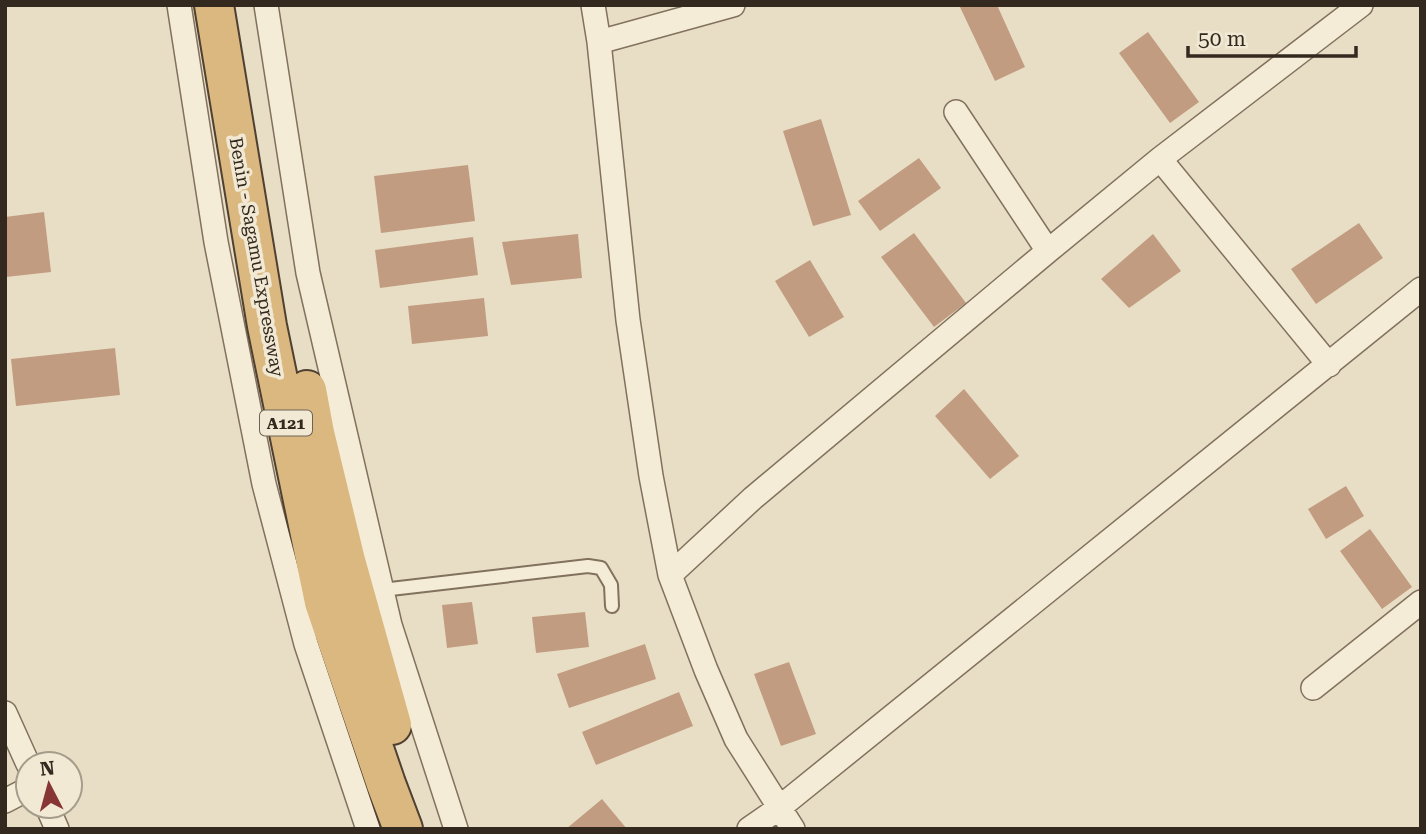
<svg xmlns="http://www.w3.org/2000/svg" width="1426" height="834" viewBox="0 0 1426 834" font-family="'Roboto Serif',serif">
<rect width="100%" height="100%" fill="#e8dec5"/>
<path fill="#c29c80" d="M 959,5 L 997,5 L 1025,67 L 995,81 Z
M 1148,32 L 1199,102 L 1170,123 L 1119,53 Z
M 821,119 L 851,215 L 813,226 L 783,131 Z
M 919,158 L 941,188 L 880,231 L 858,201 Z
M 468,165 L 475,221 L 381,233 L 374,176 Z
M 44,212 L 51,272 L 6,277 L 5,217 Z
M 1359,223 L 1383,258 L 1316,304 L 1291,269 Z
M 914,233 L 966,303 L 934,327 L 881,257 Z
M 578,234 L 582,278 L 511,285 L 502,242 Z
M 1153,234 L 1181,271 L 1129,308 L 1101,279 Z
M 473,237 L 478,275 L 380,288 L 375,250 Z
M 810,260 L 844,317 L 809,337 L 775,281 Z
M 484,298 L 488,336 L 412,344 L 408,306 Z
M 115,348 L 120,395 L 16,406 L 11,359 Z
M 964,389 L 1019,456 L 990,479 L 935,416 Z
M 1346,486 L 1364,516 L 1326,539 L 1308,509 Z
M 1370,529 L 1412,587 L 1382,609 L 1340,551 Z
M 472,602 L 478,644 L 447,648 L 442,605 Z
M 585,612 L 589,647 L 536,653 L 532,617 Z
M 645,644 L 656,679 L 569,708 L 557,674 Z
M 789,662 L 816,734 L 781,746 L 754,674 Z
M 679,692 L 693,726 L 596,765 L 582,732 Z
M 602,799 L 627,829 L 566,829 Z"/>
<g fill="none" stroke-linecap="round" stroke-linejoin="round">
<g stroke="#81715d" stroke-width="16">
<path id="service" d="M 382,590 L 588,566 L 601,568 L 611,585 L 612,606"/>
</g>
<g stroke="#81715d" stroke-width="26">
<path id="minor" d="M 179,5 L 216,242 L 264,484 L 306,644 L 368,829
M 266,5 L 308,273 L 390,625 L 456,829
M 593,5 L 599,42 L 628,320 L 651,476 L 670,575 L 706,670 L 736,739 L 793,829
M 599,42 L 733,5
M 956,112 L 1048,251
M 1160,159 L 1329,365
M 670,575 L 753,498 L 1048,251 L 1160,159 L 1361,5
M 1313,688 L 1421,602
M 5,713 L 28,764
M 5,801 L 28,789
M 47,806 L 57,829
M 749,829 L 779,808 L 1421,289"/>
</g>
<g stroke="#4f4031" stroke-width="42">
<path id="trunk" d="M 214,5 L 267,326 L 324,602 L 386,784 L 403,829
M 307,390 L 315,433 L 346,561 L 392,725"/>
</g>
<use href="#service" stroke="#f4ecd7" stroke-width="12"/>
<use href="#minor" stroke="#f4ecd7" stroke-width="23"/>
<use href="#trunk" stroke="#dab880" stroke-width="38"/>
</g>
<g text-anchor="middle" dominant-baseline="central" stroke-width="7" stroke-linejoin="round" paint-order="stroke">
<rect fill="#f1e9d4" stroke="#6c6355" stroke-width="2" x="260" y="410.5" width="52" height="25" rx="5"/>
<g font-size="16" font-weight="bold" fill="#33291f">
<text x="286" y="423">A121</text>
</g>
<g font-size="18" fill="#33291f" stroke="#f1e9d4">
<text transform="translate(257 257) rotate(80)">Benin - Sagamu Expressway</text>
</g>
</g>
<rect width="1426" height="834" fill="none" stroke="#33291f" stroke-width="14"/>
<g transform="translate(49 785) rotate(354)"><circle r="33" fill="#f1e9d4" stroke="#a59c8c" stroke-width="2"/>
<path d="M0-5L12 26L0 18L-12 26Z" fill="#883635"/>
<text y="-10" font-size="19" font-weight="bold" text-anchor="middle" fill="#33291f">N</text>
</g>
<path d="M1188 46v10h168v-10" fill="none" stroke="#33291f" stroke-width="3.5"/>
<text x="1198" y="46" font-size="21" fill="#33291f" stroke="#f1e9d4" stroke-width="5" paint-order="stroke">50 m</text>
</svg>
